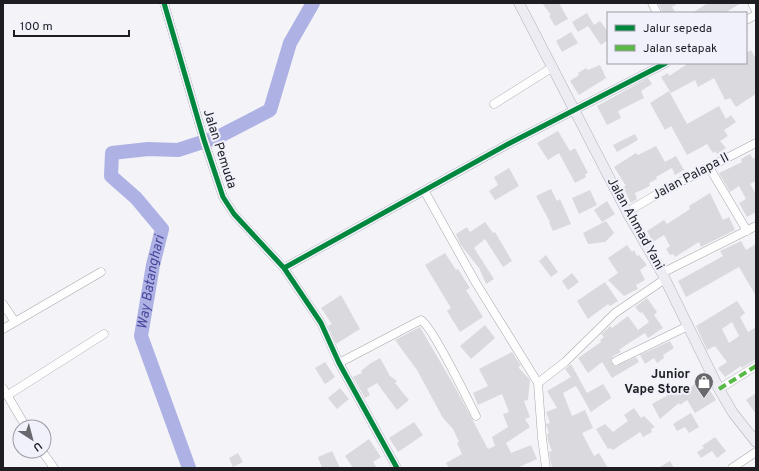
<svg xmlns="http://www.w3.org/2000/svg" width="759" height="471" viewBox="0 0 759 471" font-family="Overpass,sans-serif">
<rect width="100%" height="100%" fill="#f3f3f8"/>
<g fill="none" stroke-linecap="round" stroke-linejoin="round">
<path stroke="#aeb1e4" stroke-width="14" id="s1" d="M 189,468 L 141,336 L 153,265 L 162,229 L 136,198 L 111,176 L 112,153 L 148,149 L 178,150 L 218,137 L 270,110 L 290,43 L 313,3"/>
</g>
<path fill="#dadade" fill-rule="evenodd" d="M 542,3 L 559,3 L 568,19 L 555,26 L 549,16 L 551,15 Z
M 658,3 L 679,3 L 672,7 L 676,13 L 663,13 Z
M 708,3 L 741,3 L 725,13 L 692,13 Z
M 587,13 L 594,25 L 600,21 L 608,32 L 608,40 L 601,45 L 588,26 L 578,32 L 572,22 Z
M 571,32 L 578,43 L 562,52 L 556,41 Z
M 751,50 L 756,59 L 756,94 L 736,107 L 730,98 L 725,100 L 714,78 L 698,87 L 695,80 L 671,93 L 661,77 L 668,73 L 669,76 L 686,65 L 685,63 L 746,63 L 746,53 Z
M 600,65 L 606,78 L 579,95 L 570,81 L 579,75 L 578,73 L 586,68 L 588,70 Z
M 648,78 L 652,84 L 641,91 L 644,98 L 618,111 L 621,118 L 607,125 L 597,106 Z
M 669,91 L 687,124 L 719,106 L 726,119 L 731,115 L 736,122 L 724,130 L 728,136 L 720,141 L 726,148 L 717,154 L 715,151 L 713,153 L 707,144 L 687,155 L 671,126 L 665,130 L 650,103 Z
M 558,131 L 570,151 L 575,148 L 588,173 L 585,174 L 586,177 L 575,183 L 559,153 L 548,160 L 537,143 Z
M 635,134 L 638,140 L 617,152 L 613,145 Z
M 656,146 L 665,162 L 676,156 L 684,170 L 675,175 L 672,168 L 656,177 L 657,179 L 649,183 L 650,186 L 635,193 L 637,199 L 631,203 L 623,187 L 626,186 L 614,167 L 636,153 L 638,155 Z
M 750,154 L 753,159 L 756,157 L 756,181 L 750,184 L 756,194 L 756,212 L 747,217 L 739,203 L 746,199 L 739,186 L 730,192 L 719,173 L 742,162 L 741,159 Z
M 509,168 L 519,186 L 495,200 L 489,191 L 498,185 L 494,177 Z
M 551,189 L 557,201 L 560,199 L 571,224 L 553,231 L 549,223 L 550,222 L 536,196 Z
M 590,190 L 597,205 L 579,214 L 572,198 Z
M 710,193 L 723,220 L 729,217 L 735,230 L 701,247 L 699,242 L 675,257 L 673,254 L 670,255 L 666,249 L 670,246 L 664,235 L 653,242 L 647,231 L 664,220 L 667,224 L 690,209 L 689,206 Z
M 607,201 L 615,214 L 602,222 L 594,210 Z
M 606,221 L 614,233 L 605,242 L 588,244 L 583,233 Z
M 485,222 L 493,233 L 495,232 L 512,261 L 503,267 L 485,239 L 474,248 L 494,279 L 486,284 L 479,268 L 460,244 L 456,234 L 467,227 L 470,232 Z
M 741,241 L 746,250 L 756,244 L 756,296 L 739,267 L 686,297 L 678,281 L 723,256 L 720,251 Z
M 627,245 L 632,252 L 634,250 L 637,256 L 639,255 L 647,265 L 640,270 L 645,280 L 636,285 L 638,289 L 624,296 L 608,280 L 618,273 L 608,258 Z
M 445,253 L 456,270 L 458,269 L 470,288 L 466,290 L 483,317 L 460,332 L 447,311 L 451,308 L 425,265 Z
M 546,255 L 558,272 L 551,277 L 539,261 Z
M 572,273 L 579,282 L 568,290 L 562,281 Z
M 605,282 L 618,301 L 610,306 L 608,304 L 588,319 L 577,301 Z
M 341,295 L 360,329 L 336,344 L 328,326 L 332,324 L 321,308 Z
M 647,298 L 657,312 L 654,315 L 663,328 L 648,338 L 645,333 L 629,343 L 619,350 L 621,352 L 613,356 L 611,361 L 613,365 L 616,366 L 636,357 L 639,362 L 612,378 L 602,362 L 588,373 L 578,358 L 601,342 L 600,340 L 604,337 L 601,334 L 607,329 L 610,326 L 612,328 L 628,316 L 638,330 L 649,322 L 642,312 L 640,313 L 635,307 Z
M 737,301 L 745,313 L 740,317 L 748,332 L 756,327 L 756,359 L 742,368 L 741,366 L 725,377 L 718,368 L 727,362 L 715,346 L 707,350 L 696,326 ZM 732,322 L 739,336 L 729,343 L 722,329 Z
M 485,325 L 495,338 L 471,359 L 460,346 Z
M 420,327 L 456,389 L 488,449 L 495,446 L 492,437 L 508,427 L 503,414 L 509,412 L 502,394 L 478,405 L 473,393 L 488,386 L 479,369 L 512,352 L 521,366 L 518,367 L 530,380 L 528,400 L 524,401 L 530,417 L 525,419 L 530,427 L 506,443 L 511,453 L 531,445 L 537,459 L 517,468 L 449,468 L 446,463 L 462,454 L 457,443 L 459,442 L 453,429 L 443,418 L 417,370 L 395,340 Z
M 670,341 L 674,348 L 663,355 L 664,358 L 657,363 L 654,358 L 645,364 L 640,355 Z
M 380,358 L 390,376 L 397,381 L 395,383 L 409,400 L 397,410 L 377,383 L 367,389 L 370,395 L 365,398 L 353,377 L 362,373 L 361,371 L 371,363 Z
M 325,362 L 335,377 L 325,384 L 315,368 Z
M 571,364 L 587,393 L 603,384 L 610,395 L 611,398 L 591,412 L 576,386 L 563,393 L 572,416 L 585,410 L 593,428 L 582,433 L 594,456 L 599,453 L 608,468 L 553,468 L 551,464 L 549,452 L 552,451 L 548,441 L 547,434 L 549,433 L 546,424 L 550,423 L 546,412 L 557,408 L 547,391 L 571,377 L 565,369 Z
M 702,378 L 716,400 L 695,413 L 687,400 L 680,405 L 679,403 L 660,419 L 652,404 L 668,395 L 666,392 L 673,387 L 676,392 L 684,387 L 686,391 Z
M 340,388 L 349,399 L 337,409 L 328,398 Z
M 756,393 L 756,414 L 746,400 Z
M 634,408 L 641,418 L 644,416 L 655,427 L 651,429 L 652,432 L 643,437 L 640,432 L 613,450 L 610,448 L 608,449 L 596,429 L 605,424 L 613,432 L 628,421 L 624,415 Z
M 691,413 L 699,427 L 689,433 L 685,427 L 677,431 L 673,424 Z
M 414,422 L 423,435 L 398,452 L 389,438 Z
M 715,437 L 726,451 L 717,458 L 712,451 L 701,458 L 697,452 L 704,448 L 702,446 Z
M 369,439 L 381,457 L 373,462 L 377,468 L 353,468 L 345,456 Z
M 332,451 L 340,468 L 322,468 L 318,457 Z
M 238,453 L 243,462 L 233,467 L 229,458 Z
M 670,461 L 674,468 L 658,468 Z"/>
<g fill="none" stroke-linecap="round" stroke-linejoin="round">
<g stroke="#a8a8ac" stroke-width="9">
<path id="minor" d="M 164,3 L 204,140 L 223,197 L 234,214 L 284,268 L 321,323 L 339,363 L 397,468
M 652,3 L 657,13
M 752,3 L 756,11
M 746,20 L 756,15
M 494,104 L 553,67
M 709,167 L 747,231
M 425,192 L 476,283 L 538,383 L 542,438 L 546,468
M 627,212 L 659,193 L 756,143
M 284,268 L 510,143 L 666,63
M 662,273 L 756,226
M 3,304 L 15,322
M 3,329 L 101,272
M 616,361 L 688,326
M 339,363 L 421,320 C 432,326 468,400 476,416
M 538,383 L 565,362 L 615,313 L 665,279
M 3,388 L 26,427
M 719,389 L 756,366
M 8,395 L 104,334
M 42,451 L 54,468
M 732,468 L 756,452"/>
</g>
<g stroke="#b1b2bd" stroke-width="11">
<path id="major" d="M 519,3 L 627,212 L 662,273 L 719,389 L 733,413 L 756,442"/>
</g>
<use href="#minor" stroke="#fdfdfe" stroke-width="8"/>
<use href="#major" stroke="#ececf2" stroke-width="10"/>
<path stroke="#58b947" stroke-width="4" stroke-dasharray="8 4" stroke-linecap="butt" d="M 719,389 L 756,366"/>
<g stroke="#f0f1fb" stroke-width="8">
<path id="cycleway" d="M 164,3 L 204,140 L 223,197 L 234,214 L 284,268 L 321,323 L 339,363 L 397,468
M 284,268 L 510,143 L 666,63"/>
</g>
<use href="#cycleway" stroke="#00873e" stroke-width="5"/>
</g>
<defs>
<g id="shop-pin" transform="scale(1)"><path d="M0 17L-7.5 6A9.5 9.5 0 1 1 7.5 6Z" fill="#69696d" stroke="#f0f1fb"/><path d="M-5-2.5h2.3a2.7 3.5 0 0 1 5.4 0H5L5.5 6h-11ZM-1.5-2.5h3a1.5 2.3 0 0 0-3 0Z" fill="#fff"/></g>
</defs>
<g fill-rule="evenodd">
<use href="#shop-pin" x="704" y="382"/>
</g>
<g text-anchor="middle" dominant-baseline="central" stroke-width="4" stroke-linejoin="round" paint-order="stroke">
<g font-size="13" fill="#1e1e22" stroke="#f0f1fb">
<text transform="translate(219 149) rotate(72)">Jalan Pemuda</text>
<text transform="translate(691 177) rotate(-28)">Jalan Palapa II</text>
<text transform="translate(635 224) rotate(61)">Jalan Ahmad Yani</text>
</g>
<g font-size="13" font-weight="bold" fill="#1e1e22" stroke="#f0f1fb" text-anchor="end">
<text x="690" y="375">Junior<tspan x="690" dy="15">Vape Store</tspan></text>
</g>
<g font-size="14" font-style="italic" fill="#4a479c" stroke="#f0f1fb">
<text stroke="none"><textPath href="#s1" startOffset="195">Way Batanghari</textPath></text>
</g>
</g>
<rect width="759" height="471" fill="none" stroke="#1e1e22" stroke-width="8"/>
<rect x="607" y="12" width="140" height="52" fill="#f0f1fb" stroke="#9c9da4"/>
<rect x="615" y="25" width="20" height="6" fill="#00873e" stroke="#9c9da4"/>
<text x="643" y="32" font-size="12" fill="#1e1e22">Jalur sepeda</text>
<rect x="615" y="45" width="20" height="6" fill="#58b947" stroke="#9c9da4"/>
<text x="643" y="52" font-size="12" fill="#1e1e22">Jalan setapak</text>
<g transform="translate(32 439) rotate(144)"><circle r="19" fill="#f0f1fb" stroke="#9c9da4"/>
<path d="M0-3L7 15L0 10L-7 15Z" fill="#69696d"/>
<text y="-6" font-size="11" font-weight="bold" text-anchor="middle" fill="#1e1e22">U</text>
</g>
<path d="M14 30v6h115v-6" fill="none" stroke="#1e1e22" stroke-width="2"/>
<text x="20" y="30" font-size="12" fill="#1e1e22" stroke="#f0f1fb" stroke-width="3" paint-order="stroke">100 m</text>
</svg>
